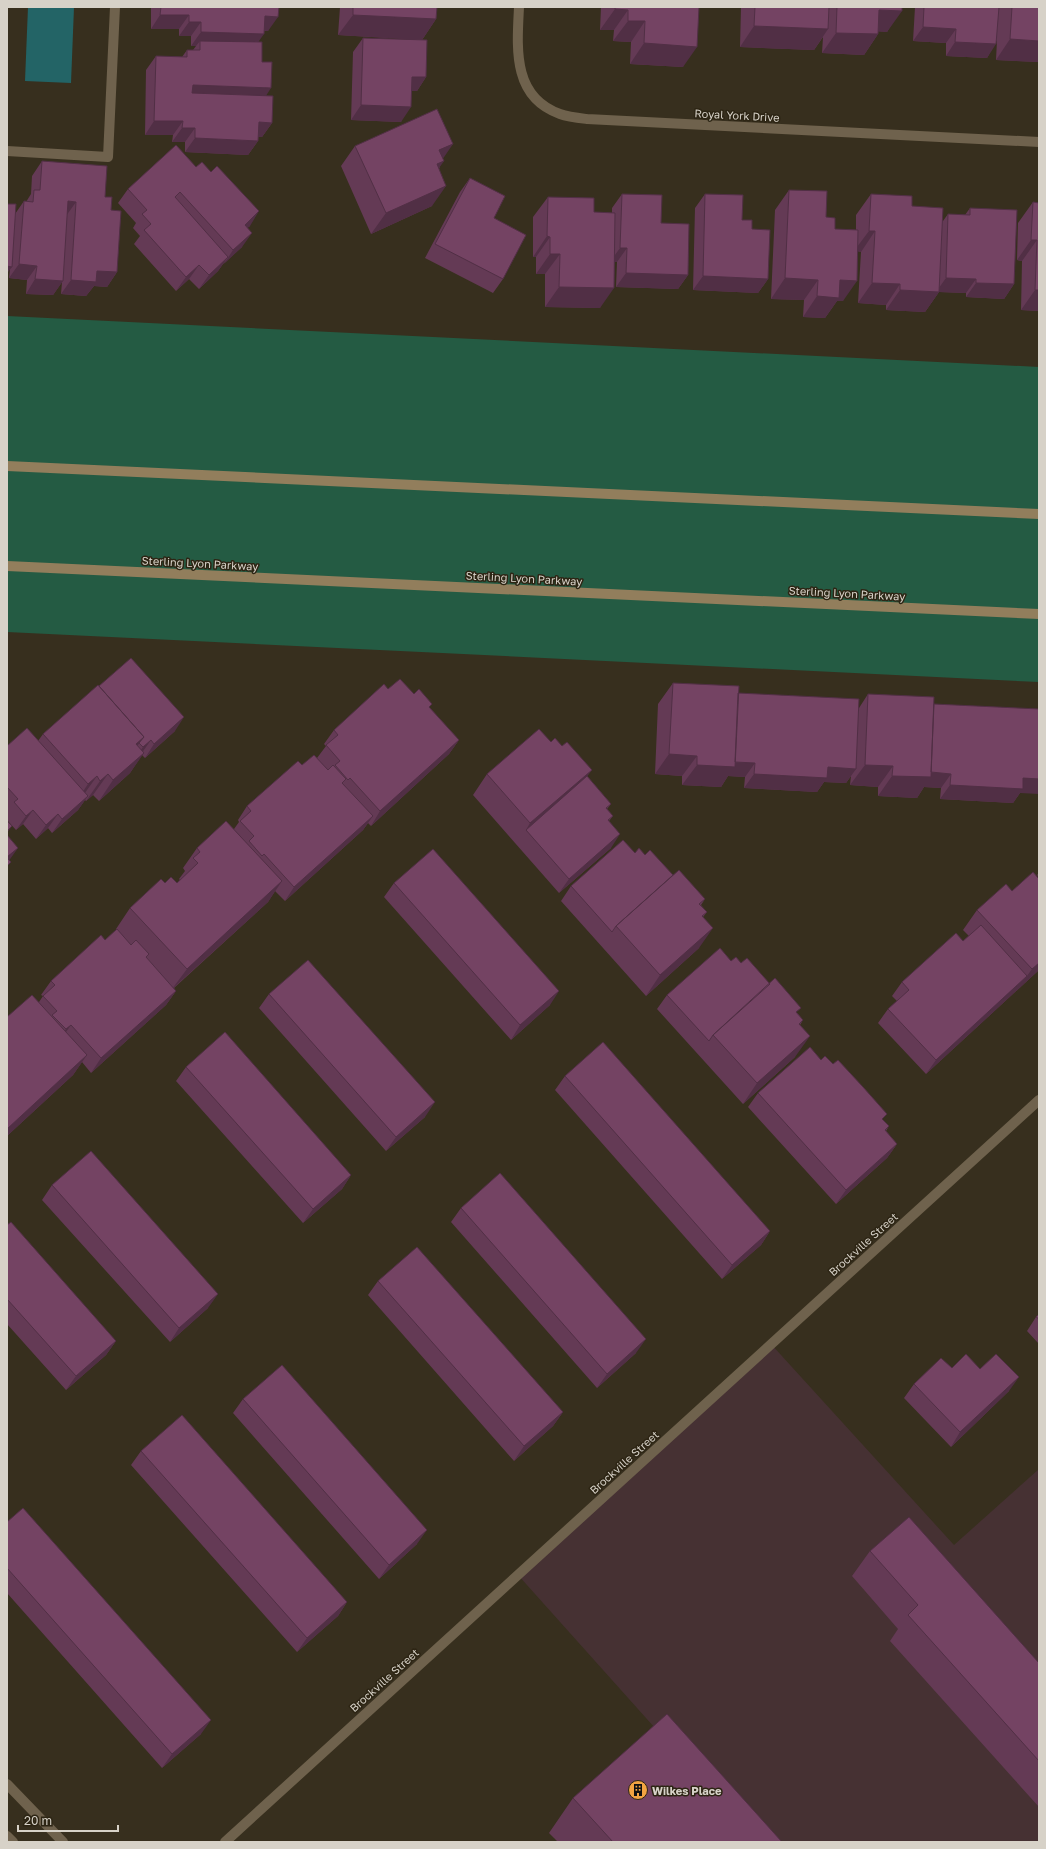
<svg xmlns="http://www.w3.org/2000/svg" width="1046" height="1849" viewBox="0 0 1046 1849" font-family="'Golos Text',sans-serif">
<rect width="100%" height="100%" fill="#372f1e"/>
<path fill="#463133" d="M 771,1344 L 954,1545 L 1039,1469 L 1039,1842 L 757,1842 L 518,1575 Z"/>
<path fill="#245b43" d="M 7,316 L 1039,367 L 1039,682 L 7,632 Z"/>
<path fill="#236466" d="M 28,7 L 74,7 L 71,83 L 25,81 Z"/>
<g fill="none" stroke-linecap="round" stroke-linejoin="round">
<path stroke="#6f624d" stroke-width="10" d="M 7,151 L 108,157 L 115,7"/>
<path stroke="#6f624d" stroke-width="10" d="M 519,7 C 517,48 512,97 560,114 C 568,117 578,118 587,119 L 1039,142
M 7,1784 L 63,1842
M 7,1836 L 13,1842
M 225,1842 L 1039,1100"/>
<path stroke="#927e5c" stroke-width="10" d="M 7,466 L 1039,514
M 7,566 L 1039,614"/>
</g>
<path fill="#643a55" d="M 151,7 L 279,7 L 268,31 L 264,31 L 258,42 L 266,96 L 272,123 L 262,137 L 258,137 L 258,141 L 248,155 L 185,152 L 185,142 L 172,142 L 173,135 L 145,135 L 146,70 L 156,56 L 182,57 L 187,50 L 193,50 L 196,46 L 191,46 L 191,36 L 179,36 L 179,29 L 151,29 Z
M 340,7 L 437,7 L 436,19 L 422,40 L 338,35 Z
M 601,7 L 699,7 L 683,67 L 630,64 L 631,42 L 613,41 L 614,30 L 600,30 Z
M 741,7 L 902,7 L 887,32 L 878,31 L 878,34 L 864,55 L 822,53 L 823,37 L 814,50 L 740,47 Z
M 915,7 L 1039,7 L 1039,62 L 996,60 L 997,40 L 987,58 L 946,56 L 946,43 L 913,41 Z
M 363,38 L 426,77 L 417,91 L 412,91 L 401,122 L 351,120 L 353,52 Z
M 176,145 L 250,226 L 247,228 L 242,247 L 223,264 L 218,271 L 199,289 L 189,279 L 176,291 L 134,244 L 140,236 L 133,228 L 136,223 L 118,203 L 128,189 Z
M 355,146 L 443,158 L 439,169 L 432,206 L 371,234 L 341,166 Z
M 42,161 L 105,197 L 111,210 L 117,272 L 107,287 L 94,286 L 86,296 L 61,294 L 62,282 L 53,295 L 26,294 L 27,280 L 9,278 L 10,269 L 7,273 L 7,204 L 15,214 L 24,201 L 26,202 L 31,194 L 32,176 Z
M 470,178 L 503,279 L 493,293 L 425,258 L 460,192 Z
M 789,190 L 826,217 L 835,229 L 856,230 L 856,215 L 871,194 L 912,206 L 943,221 L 948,214 L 965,215 L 970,208 L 1014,284 L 1004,299 L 966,297 L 966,293 L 939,292 L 925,312 L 886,310 L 886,305 L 858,303 L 861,252 L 858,251 L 843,301 L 837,301 L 825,318 L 803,317 L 804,300 L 771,299 L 775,210 Z
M 622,194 L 661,223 L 688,275 L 678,289 L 616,287 L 617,262 L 614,262 L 600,308 L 545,307 L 545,274 L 536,274 L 536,257 L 533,257 L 533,217 L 548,197 L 594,212 L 612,213 L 612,208 Z
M 705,194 L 742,220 L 752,229 L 768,279 L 758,293 L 693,290 L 695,208 Z
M 1033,202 L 1039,203 L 1039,311 L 1021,310 L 1022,261 L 1017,260 L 1018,223 Z
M 673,683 L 738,693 L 859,708 L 868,694 L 934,704 L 1020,793 L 1013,803 L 940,799 L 941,788 L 924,787 L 917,798 L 878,796 L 878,787 L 850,785 L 851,776 L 846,783 L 824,782 L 817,792 L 744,788 L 745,777 L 728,776 L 721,787 L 682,785 L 682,776 L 655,774 L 658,704 Z
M 99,686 L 175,731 L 145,758 L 142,755 L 130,773 L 99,801 L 93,795 L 86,801 L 85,800 L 78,810 L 52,833 L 48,828 L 36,839 L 23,824 L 16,830 L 7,820 L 7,746 L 38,741 L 43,734 Z
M 388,689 L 414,694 L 432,704 L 429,707 L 459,740 L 449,754 L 371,826 L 368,823 L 363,830 L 285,901 L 275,891 L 268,902 L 174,988 L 176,991 L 166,1005 L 91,1073 L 82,1062 L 73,1075 L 7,1136 L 7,1017 L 39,1002 L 43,996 L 41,995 L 51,981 L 105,940 L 116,930 L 116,929 L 130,908 L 165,883 L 177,883 L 180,880 L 179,879 L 185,871 L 183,868 L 197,848 L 234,829 L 239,822 L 238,820 L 247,806 L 302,765 L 317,758 L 326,746 L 324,744 L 334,730 Z
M 551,742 L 587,776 L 611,804 L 607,809 L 613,816 L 609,821 L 611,848 L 559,893 L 473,795 L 487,774 Z
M 635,853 L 645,855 L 673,875 L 705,899 L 701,905 L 707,912 L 703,917 L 699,948 L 646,996 L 561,901 L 571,886 Z
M 1039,873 L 1039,970 L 926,1074 L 878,1023 L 888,1009 L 897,1001 L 892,996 L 902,982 L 963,941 L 969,936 L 963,930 L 977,910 L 1038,878 L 1039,877 L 1037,875 Z
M 394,883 L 550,1005 L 511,1040 L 384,897 Z
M 731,961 L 741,963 L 798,1014 L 803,1020 L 800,1025 L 795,1057 L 743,1104 L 657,1009 L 667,995 Z
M 269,994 L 425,1117 L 386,1151 L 259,1008 Z
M 821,1060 L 883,1120 L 889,1126 L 886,1131 L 897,1144 L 887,1158 L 836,1204 L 748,1107 L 758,1093 Z
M 186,1067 L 351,1175 L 342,1189 L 303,1223 L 176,1081 Z
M 565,1076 L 770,1231 L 761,1245 L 722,1279 L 555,1090 Z
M 52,1185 L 208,1308 L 170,1342 L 42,1200 Z
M 461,1208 L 636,1353 L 597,1388 L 451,1222 Z
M 7,1225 L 116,1341 L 106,1355 L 66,1390 L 7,1324 Z
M 378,1281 L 563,1412 L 553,1426 L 514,1461 L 368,1295 Z
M 1039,1314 L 1039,1344 L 1027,1331 L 1036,1317 Z
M 952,1368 L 980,1369 L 1009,1391 L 951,1447 L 904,1398 L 914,1384 Z
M 243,1399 L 417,1544 L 379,1579 L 233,1413 Z
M 141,1451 L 347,1602 L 338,1616 L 297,1652 L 131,1465 Z
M 7,1522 L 201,1734 L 162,1768 L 7,1593 Z
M 870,1551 L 1039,1663 L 1039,1807 L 890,1641 L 898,1629 L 852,1576 Z
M 573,1798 L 782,1842 L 558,1842 L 549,1833 Z"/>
<path fill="#512f45" d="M 615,9 L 628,10 L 614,30 L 600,30 Z
M 879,10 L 902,11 L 887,32 L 865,31 Z
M 160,15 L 189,15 L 179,29 L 151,29 Z
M 353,15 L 436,19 L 422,40 L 338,35 Z
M 265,16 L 278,17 L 268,31 L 255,30 Z
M 628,21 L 645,21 L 631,42 L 613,41 Z
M 189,22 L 201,22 L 191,36 L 179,36 Z
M 754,26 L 828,29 L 814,50 L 740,47 Z
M 923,27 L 956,29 L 946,43 L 913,41 Z
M 201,32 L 264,34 L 254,48 L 200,41 L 196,46 L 191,46 Z
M 836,33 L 878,34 L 864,55 L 822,53 Z
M 1010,39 L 1039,41 L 1039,62 L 996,60 Z
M 955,42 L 996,44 L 987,58 L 946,56 Z
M 644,43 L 697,47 L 683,67 L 630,64 Z
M 412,77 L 426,77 L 417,91 L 402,91 Z
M 193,85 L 271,88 L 262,102 L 183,100 Z
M 361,105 L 411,107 L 401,122 L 351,120 Z
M 154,121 L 183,121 L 173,135 L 145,135 Z
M 259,122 L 272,123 L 262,137 L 249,137 Z
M 182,128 L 195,128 L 185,142 L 172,142 Z
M 195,138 L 258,141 L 248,155 L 185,152 Z
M 453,144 L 440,163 L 444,161 L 430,181 L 439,150 Z
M 446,186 L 432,206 L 371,234 L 386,213 Z
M 68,201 L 76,202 L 66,216 Z
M 259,211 L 250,226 L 235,239 L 245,225 Z
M 869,231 L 875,231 L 861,252 L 854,251 Z
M 252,233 L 242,247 L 224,264 L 233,250 Z
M 547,236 L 550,237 L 536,257 L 533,257 Z
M 1031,240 L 1037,240 L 1022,261 L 1017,260 Z
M 620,248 L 627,248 L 617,262 L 610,262 Z
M 550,254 L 560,254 L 545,274 L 536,274 Z
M 228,257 L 218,271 L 199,289 L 209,275 Z
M 19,264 L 37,266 L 27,280 L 9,278 Z
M 199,265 L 189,279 L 176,291 L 186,277 Z
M 7,266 L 12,267 L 7,273 Z
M 97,271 L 117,272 L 107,287 L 94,286 L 86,296 L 61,294 L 71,280 Z
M 626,273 L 688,275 L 678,289 L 616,287 Z
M 703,276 L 768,279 L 758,293 L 693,290 Z
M 785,278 L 818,280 L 804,300 L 771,299 Z
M 946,278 L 976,279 L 966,293 L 939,292 L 925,312 L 886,310 L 900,290 L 936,292 Z
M 35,279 L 63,281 L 53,295 L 26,294 Z
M 840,280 L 857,281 L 843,301 L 837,301 L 825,318 L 803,317 L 817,296 Z
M 872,283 L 900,284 L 886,305 L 858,303 Z
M 976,283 L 1014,284 L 1004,299 L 966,297 Z
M 559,287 L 614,288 L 600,308 L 545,307 Z
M 1035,290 L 1039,290 L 1039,311 L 1021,310 Z
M 184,717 L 175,731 L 145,758 L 154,744 Z
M 144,737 L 129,757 L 136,744 Z
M 151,740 L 141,754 L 133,761 L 143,747 Z
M 459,740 L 449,754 L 371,826 L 380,811 Z
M 144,753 L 130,773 L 99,801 L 113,780 Z
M 669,754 L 697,756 L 682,776 L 655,774 Z
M 731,762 L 755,763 L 745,777 L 728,776 L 721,787 L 682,785 L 697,765 Z
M 865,765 L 893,766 L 878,787 L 850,785 Z
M 828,767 L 856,769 L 846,783 L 824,782 L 817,792 L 744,788 L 754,774 Z
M 592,770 L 577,790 L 526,830 L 530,823 Z
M 927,772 L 951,774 L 941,788 L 924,787 L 917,798 L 878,796 L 892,776 Z
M 108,774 L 93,795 L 86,801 L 100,781 Z
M 97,776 L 82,797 L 74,805 L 88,784 Z
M 1023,778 L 1039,779 L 1039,794 L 1020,793 L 1013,803 L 940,799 L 950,785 Z
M 88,796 L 78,810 L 52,833 L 62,819 Z
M 33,810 L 23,824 L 16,830 L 26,816 Z
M 58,814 L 48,828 L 36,839 L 46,825 Z
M 373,816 L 363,830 L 285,901 L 294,887 Z
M 12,826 L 7,833 L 7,831 Z
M 620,834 L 611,848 L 559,893 L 569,879 Z
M 18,848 L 8,862 L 7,857 Z
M 282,881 L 268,902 L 172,989 L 187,969 Z
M 713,928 L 699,948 L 646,996 L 660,975 Z
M 1039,963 L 1039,970 L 926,1074 L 936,1060 L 1027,976 L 1032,969 Z
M 176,991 L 166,1005 L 91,1073 L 101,1058 Z
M 559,991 L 550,1005 L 511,1040 L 520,1025 Z
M 71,1025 L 61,1039 L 56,1044 L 66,1029 Z
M 810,1036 L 795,1057 L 743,1104 L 757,1083 Z
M 87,1055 L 73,1075 L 7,1136 L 7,1129 Z
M 435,1102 L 425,1117 L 386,1151 L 396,1137 Z
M 897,1144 L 887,1158 L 836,1204 L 846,1190 Z
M 351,1175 L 342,1189 L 303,1223 L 313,1209 Z
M 770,1231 L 761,1245 L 722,1279 L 732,1265 Z
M 218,1294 L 208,1308 L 170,1342 L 179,1328 Z
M 646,1339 L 636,1353 L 597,1388 L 607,1374 Z
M 116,1341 L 106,1355 L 66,1390 L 76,1376 Z
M 1019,1377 L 1009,1391 L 951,1447 L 960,1432 Z
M 563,1412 L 553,1426 L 514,1461 L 524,1446 Z
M 427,1530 L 417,1544 L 379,1579 L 389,1565 Z
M 347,1602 L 338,1616 L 297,1652 L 307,1638 Z
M 211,1720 L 201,1734 L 162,1768 L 172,1754 Z"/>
<path fill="#744363" stroke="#512f45" d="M 161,7 L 279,7 L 278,17 L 265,16 L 264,34 L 201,32 L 201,22 L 189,22 L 189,15 L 160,15 Z
M 353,7 L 437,7 L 436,19 L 353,15 Z
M 615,7 L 699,7 L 697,47 L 644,43 L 645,21 L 628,21 L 628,10 L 615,9 Z
M 755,7 L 829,7 L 828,29 L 754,26 Z
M 837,7 L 902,7 L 902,11 L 879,10 L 878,34 L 836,33 Z
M 924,7 L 999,7 L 996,44 L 955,42 L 956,29 L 923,27 Z
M 1012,7 L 1039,7 L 1039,41 L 1010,39 Z
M 363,38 L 427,40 L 426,77 L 412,77 L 411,107 L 361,105 Z
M 200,41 L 262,42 L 262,62 L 272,62 L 271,88 L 193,85 L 192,93 L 273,96 L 272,123 L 259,122 L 258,141 L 195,138 L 195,128 L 182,128 L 183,121 L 154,121 L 156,56 L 187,57 L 187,50 L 200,50 Z
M 437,109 L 453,144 L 439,150 L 444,161 L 437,164 L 446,186 L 386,213 L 355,146 Z
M 176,145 L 196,167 L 202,162 L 211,172 L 217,166 L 259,211 L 245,225 L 252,233 L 233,250 L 180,192 L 175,197 L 228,257 L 209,275 L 199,265 L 186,277 L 144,230 L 151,224 L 142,214 L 147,210 L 128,189 Z
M 42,161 L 107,166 L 105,197 L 112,197 L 111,210 L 121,211 L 117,272 L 97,271 L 96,282 L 71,280 L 76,202 L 68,201 L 63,281 L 35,279 L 37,266 L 19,264 L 24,201 L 33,202 L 34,190 L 40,190 Z
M 470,178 L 505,196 L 494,218 L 526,235 L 503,279 L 435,244 Z
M 789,190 L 827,191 L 826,217 L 835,218 L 835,229 L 858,230 L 857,281 L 840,280 L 839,298 L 817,296 L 818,280 L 785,278 Z
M 622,194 L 662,195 L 661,223 L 689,224 L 688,275 L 626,273 L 627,248 L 620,248 Z
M 705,194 L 743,195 L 742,220 L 752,220 L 752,229 L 770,230 L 768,279 L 703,276 Z
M 871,194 L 912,196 L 912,206 L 943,208 L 939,292 L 900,290 L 900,284 L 872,283 L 875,231 L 869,231 Z
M 548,197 L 594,198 L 594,212 L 615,213 L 614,288 L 559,287 L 560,254 L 550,254 L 550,237 L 547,236 Z
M 1033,202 L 1039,203 L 1039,290 L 1035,290 L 1037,240 L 1031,240 Z
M 7,204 L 16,204 L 12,267 L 7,266 Z
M 970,208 L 1017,210 L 1014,284 L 976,283 L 976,279 L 946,278 L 948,214 L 970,215 Z
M 131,658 L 184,717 L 154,744 L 151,740 L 143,747 L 139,743 L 144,737 L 99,686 Z
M 400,679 L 414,694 L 419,689 L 432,704 L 429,707 L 459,740 L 380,811 L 350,778 L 348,780 L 335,765 L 340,761 L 326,745 L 338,735 L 334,730 L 384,684 L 388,689 Z
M 673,683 L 739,686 L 735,767 L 697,765 L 697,756 L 669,754 Z
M 98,685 L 144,737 L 136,744 L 144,753 L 113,780 L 108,774 L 100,781 L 97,776 L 88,784 L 43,734 Z
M 738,693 L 859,699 L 856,769 L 828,767 L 827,778 L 754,774 L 755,763 L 735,762 Z
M 868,694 L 934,697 L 931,777 L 892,776 L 893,766 L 865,765 Z
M 934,704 L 1039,709 L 1039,779 L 1023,778 L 1023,789 L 950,785 L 951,774 L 931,772 Z
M 27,728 L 88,796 L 62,819 L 58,814 L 46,825 L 33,810 L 26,816 L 14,802 L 18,799 L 7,787 L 7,746 Z
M 539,729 L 551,742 L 555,738 L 562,746 L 567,742 L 592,770 L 530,823 L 487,774 Z
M 314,755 L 328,770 L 333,765 L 346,779 L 342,783 L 373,816 L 294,887 L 264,854 L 262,856 L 249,841 L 254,836 L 240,821 L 251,811 L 247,806 L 298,761 L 302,765 Z
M 587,776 L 611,804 L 606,808 L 613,816 L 608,820 L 620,834 L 569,879 L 526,830 Z
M 7,821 L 12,826 L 7,831 Z
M 226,821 L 282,881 L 187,969 L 130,908 L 161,879 L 165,883 L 171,877 L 177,883 L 198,863 L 193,858 L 200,852 L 197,848 Z
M 7,835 L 18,848 L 7,857 Z
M 623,840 L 635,853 L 639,848 L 645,855 L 650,850 L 673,875 L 616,926 L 612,932 L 571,886 Z
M 433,849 L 559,991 L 520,1025 L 394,883 Z
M 7,858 L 11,862 L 7,866 Z
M 679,870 L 705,899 L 699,904 L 707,912 L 702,916 L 713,928 L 660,975 L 616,926 Z
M 1033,872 L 1039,879 L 1039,963 L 1032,969 L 977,910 L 1006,884 L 1012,891 Z
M 981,925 L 1027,976 L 936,1060 L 888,1009 L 909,990 L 902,982 L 956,933 L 963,941 Z
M 117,929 L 131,945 L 136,940 L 149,954 L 146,957 L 176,991 L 101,1058 L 71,1025 L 66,1029 L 52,1015 L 57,1011 L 43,996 L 55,985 L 51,981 L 101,935 L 105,940 Z
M 720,948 L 731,961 L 736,957 L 741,963 L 747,958 L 770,984 L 713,1035 L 709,1041 L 667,995 Z
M 308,960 L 435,1102 L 396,1137 L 269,994 Z
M 775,978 L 801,1008 L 796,1012 L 803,1020 L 799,1024 L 810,1036 L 757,1083 L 713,1035 Z
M 32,995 L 87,1055 L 7,1129 L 7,1017 Z
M 225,1032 L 351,1175 L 313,1209 L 186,1067 Z
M 603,1042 L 770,1231 L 732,1265 L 565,1076 Z
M 810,1047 L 821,1060 L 825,1056 L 833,1064 L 838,1060 L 863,1087 L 887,1114 L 882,1119 L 889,1126 L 885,1130 L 897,1144 L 846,1190 L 758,1093 Z
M 91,1151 L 218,1294 L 179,1328 L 52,1185 Z
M 500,1173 L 646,1339 L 607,1374 L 461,1208 Z
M 11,1222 L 116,1341 L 76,1376 L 7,1299 L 7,1225 Z
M 417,1247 L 563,1412 L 524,1446 L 378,1281 Z
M 1039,1314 L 1039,1319 L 1036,1317 Z
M 966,1354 L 980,1369 L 996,1354 L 1019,1377 L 960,1432 L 914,1384 L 941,1358 L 952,1368 Z
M 282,1365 L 427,1530 L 389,1565 L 243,1399 Z
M 182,1415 L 347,1602 L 307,1638 L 141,1451 Z
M 23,1508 L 211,1720 L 172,1754 L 7,1568 L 7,1522 Z
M 909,1517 L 1039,1663 L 1039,1761 L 908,1615 L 918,1605 L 870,1551 Z
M 667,1714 L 782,1842 L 613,1842 L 573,1798 Z"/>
<defs>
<g id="building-disc" transform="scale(1)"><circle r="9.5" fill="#f3a442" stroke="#2d2514"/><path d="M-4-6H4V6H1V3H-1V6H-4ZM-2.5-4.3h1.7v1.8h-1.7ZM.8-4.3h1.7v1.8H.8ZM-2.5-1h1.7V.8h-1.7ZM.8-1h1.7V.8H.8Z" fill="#111"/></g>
</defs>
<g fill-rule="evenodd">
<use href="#building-disc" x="638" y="1790"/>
</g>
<g text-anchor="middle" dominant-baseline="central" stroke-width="3" stroke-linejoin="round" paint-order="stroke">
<g font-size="11" fill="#d7d2c8" stroke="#2d2514">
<text transform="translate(737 115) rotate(3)">Royal York Drive</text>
<text transform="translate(200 563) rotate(3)">Sterling Lyon Parkway</text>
<text transform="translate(524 578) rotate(3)">Sterling Lyon Parkway</text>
<text transform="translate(847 593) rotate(3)">Sterling Lyon Parkway</text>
<text transform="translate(863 1244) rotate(-42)">Brockville Street</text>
<text transform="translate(624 1462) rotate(-42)">Brockville Street</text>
<text transform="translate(384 1680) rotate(-42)">Brockville Street</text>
</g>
<g font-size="11" font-weight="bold" fill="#d7d2c8" stroke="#2d2514" text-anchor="start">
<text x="652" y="1790">Wilkes Place</text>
</g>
</g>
<rect width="1046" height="1849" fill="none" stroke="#d7d2c8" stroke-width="16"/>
<path d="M18 1825v6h100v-6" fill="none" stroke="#d7d2c8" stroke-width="2"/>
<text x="24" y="1825" font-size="12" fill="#d7d2c8" stroke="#2d2514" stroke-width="3" paint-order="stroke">20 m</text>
</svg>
